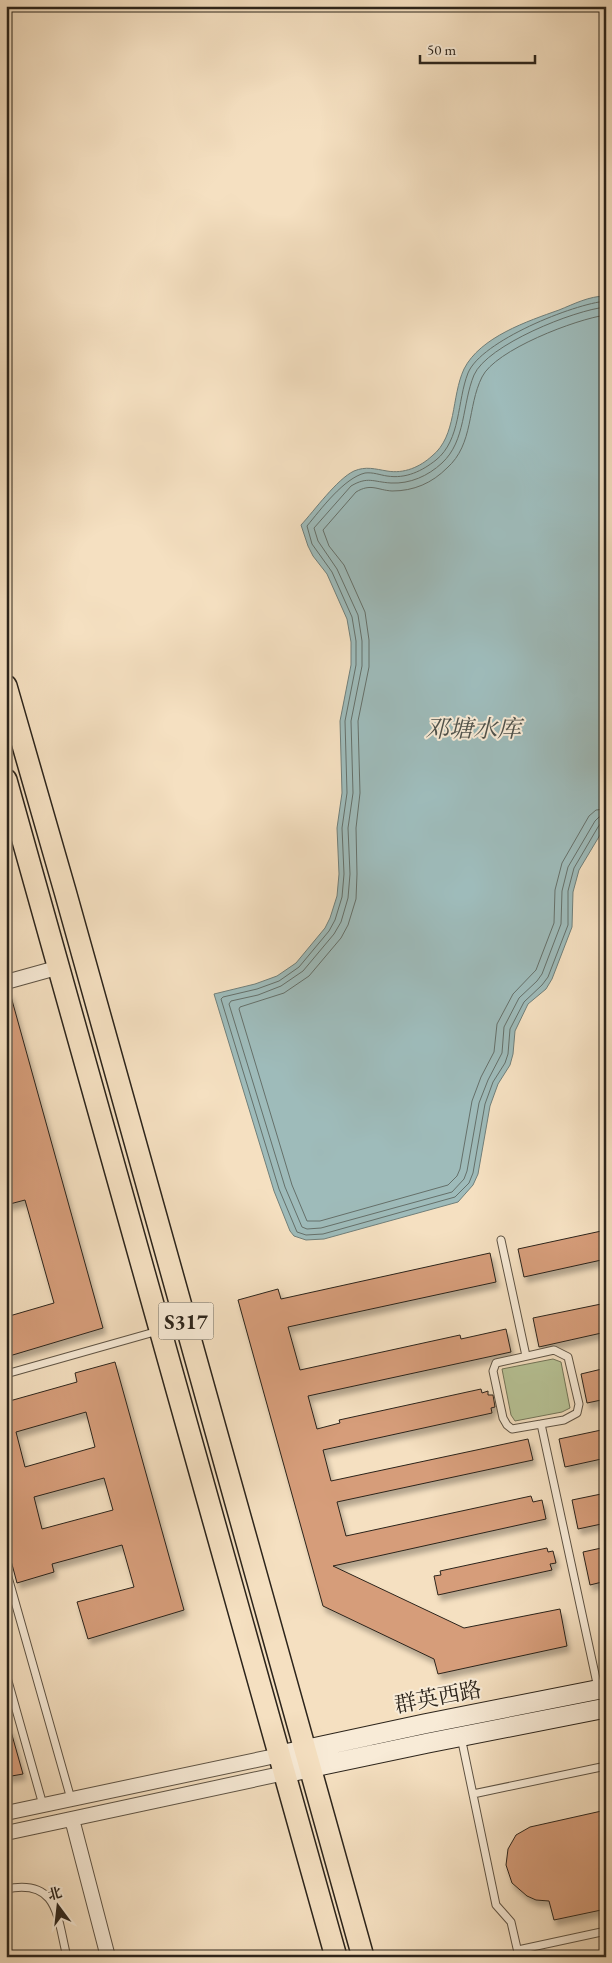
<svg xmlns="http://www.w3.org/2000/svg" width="612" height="1963" viewBox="0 0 612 1963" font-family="'EB Garamond','Noto Serif SC',serif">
<defs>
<filter id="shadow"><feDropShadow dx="3" dy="5.5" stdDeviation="2.5" flood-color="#0004"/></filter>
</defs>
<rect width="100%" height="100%" fill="#f5e0c1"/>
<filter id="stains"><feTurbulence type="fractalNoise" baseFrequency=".004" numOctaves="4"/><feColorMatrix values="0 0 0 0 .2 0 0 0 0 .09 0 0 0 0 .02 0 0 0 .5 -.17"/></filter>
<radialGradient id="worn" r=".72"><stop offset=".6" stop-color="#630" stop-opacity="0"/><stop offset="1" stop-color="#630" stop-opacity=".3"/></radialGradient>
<path fill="#b7c396" stroke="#727458" d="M 553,1359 L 561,1362 L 570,1408 L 562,1412 L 515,1421 L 511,1415 L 502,1369 Z"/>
<path fill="#9ebbba" stroke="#707f7a" d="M 606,296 L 606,825 L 579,870 L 573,892 L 572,927 L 552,979 L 546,989 L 528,1004 L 515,1031 L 513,1054 L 510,1065 L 498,1084 L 490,1106 L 478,1174 L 473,1185 L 458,1202 L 324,1239 L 306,1240 L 294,1236 L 290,1231 L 274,1191 L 214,994 L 255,984 L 277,976 L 296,963 L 325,928 L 330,918 L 337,896 L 339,874 L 337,828 L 342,793 L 340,721 L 351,665 L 351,642 L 347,619 L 327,574 L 313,556 L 308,546 L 301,525 C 314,511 337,479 354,471 C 366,466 375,469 387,471 C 404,474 420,467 432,456 C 457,436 451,397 464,369 C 480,337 528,321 559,310 C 574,304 589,296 606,296 Z"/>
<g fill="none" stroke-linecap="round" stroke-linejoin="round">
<path stroke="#65706a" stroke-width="1" d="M 606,301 C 573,304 481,341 468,373 C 457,401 461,440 436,460 C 422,471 406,479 387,476 C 380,475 373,472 365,473 C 344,478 321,509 307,526 L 312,544 L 332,572 L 352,617 L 356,641 L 356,665 L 345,721 L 347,793 L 342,828 L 344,874 L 342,897 L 335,920 L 329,931 L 299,967 L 279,981 L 257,989 L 223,997 L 221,999 L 279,1189 L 297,1232 L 306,1235 L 323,1234 L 455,1197 L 469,1183 L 473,1173 L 485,1104 L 493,1082 L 505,1063 L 508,1054 L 510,1029 L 524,1002 L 542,985 L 548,977 L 568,925 L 568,891 L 574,868 L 598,827 L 601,823 L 606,823
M 606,307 C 574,310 487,345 474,375 C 462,404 466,441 442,463 C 428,476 410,484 391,483 C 373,482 368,476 351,486 L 314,528 L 318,541 L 337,569 L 358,615 L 362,641 L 362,666 L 351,721 L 353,793 L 348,828 L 350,874 L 348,898 L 341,922 L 334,934 L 303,971 L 281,986 L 258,995 L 231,1001 L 229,1004 L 285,1187 L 302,1227 L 307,1229 L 321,1228 L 452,1192 L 464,1179 L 467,1171 L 479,1103 L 488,1080 L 502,1053 L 504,1027 L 519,998 L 537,981 L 542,974 L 561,924 L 562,891 L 568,867 L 595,821 L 599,817 L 606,816
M 606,315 C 576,319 495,350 482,377 C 467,407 474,444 447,468 C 432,483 414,491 392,491 C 377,490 371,483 356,492 L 323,530 L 329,546 L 344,565 L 365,612 L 369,640 L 369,667 L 358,721 L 360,793 L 356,828 L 357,874 L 356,899 L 348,925 L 341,938 L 309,976 L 284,993 L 240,1007 L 239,1009 L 292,1185 L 307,1221 L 320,1221 L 448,1185 L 457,1176 L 460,1169 L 472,1101 L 481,1077 L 494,1052 L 497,1024 L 513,994 L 536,970 L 554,923 L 555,890 L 562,863 L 589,816 L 596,810 L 606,809"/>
</g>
<path fill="#d69d7a" stroke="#2c241b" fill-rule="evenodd" filter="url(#shadow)" d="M 6,993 L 10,993 L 103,1328 L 6,1357 L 6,1317 L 54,1303 L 25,1200 L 6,1205 Z
M 606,1230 L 606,1259 L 524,1277 L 518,1249 Z
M 490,1253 L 496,1282 L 288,1327 L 300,1370 L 460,1335 L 461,1339 L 506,1329 L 511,1352 L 308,1396 L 317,1429 L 340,1423 L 339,1420 L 481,1389 L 482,1393 L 488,1391 L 488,1395 L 493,1395 L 495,1407 L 491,1408 L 492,1413 L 323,1450 L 331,1481 L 528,1439 L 533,1460 L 337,1502 L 346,1536 L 531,1496 L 533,1502 L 542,1500 L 546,1519 L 333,1566 L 464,1628 L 560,1609 L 567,1646 L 438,1674 L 434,1659 L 323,1606 L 238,1300 L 278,1289 L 281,1299 Z
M 606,1303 L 606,1332 L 539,1347 L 533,1318 Z
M 115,1362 L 184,1610 L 88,1639 L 77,1602 L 134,1587 L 122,1545 L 52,1564 L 54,1572 L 17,1583 L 6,1542 L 6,1402 L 77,1382 L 75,1373 ZM 86,1412 L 95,1447 L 25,1467 L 16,1432 ZM 104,1478 L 113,1510 L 42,1529 L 34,1497 Z
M 606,1368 L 606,1399 L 587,1403 L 581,1374 Z
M 606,1429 L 606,1458 L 565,1467 L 559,1439 Z
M 606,1493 L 606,1523 L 578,1529 L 572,1500 Z
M 606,1547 L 606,1581 L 590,1585 L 583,1552 Z
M 547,1548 L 548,1552 L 553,1551 L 556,1563 L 550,1564 L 552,1570 L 438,1595 L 434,1576 L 441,1575 L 440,1571 Z
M 10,1728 L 23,1774 L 6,1777 L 6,1729 Z
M 606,1810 L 606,1909 L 554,1920 L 549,1901 L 536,1900 L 527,1896 L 512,1883 L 506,1865 L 508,1849 L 516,1835 L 530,1827 Z"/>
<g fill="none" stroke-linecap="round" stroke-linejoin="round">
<g stroke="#5e5344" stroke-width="9">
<path id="service" d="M 501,1240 L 526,1356
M 554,1350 L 568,1357 L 579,1404 L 577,1413 L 564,1420 L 512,1429 L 507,1425 L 503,1418 L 493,1371 L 496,1363 Z
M 6,1374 L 158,1331
M 541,1424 L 598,1688
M 6,1570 L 71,1799
M 6,1674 L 43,1805
M 461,1737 L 496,1905 L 511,1922 L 519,1957
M 473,1794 L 606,1766
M 6,1889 C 59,1878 57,1918 67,1957
M 518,1950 L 606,1931"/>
</g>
<g stroke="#5e5344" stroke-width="16">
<path id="minor" d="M 6,982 L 60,967
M 6,1813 L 280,1755
M 72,1819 L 108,1957
M 6,1833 L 285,1773"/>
</g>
<g stroke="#2c241b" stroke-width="21">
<path id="secondary" d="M 280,1755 L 424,1724 L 606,1688
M 285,1773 L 428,1743 L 606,1708"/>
</g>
<g stroke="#2c241b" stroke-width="24">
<path id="primary" d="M 6,686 L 65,891 L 363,1957
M 6,780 L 336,1957"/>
</g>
<use href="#service" stroke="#f8ebd7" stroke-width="7"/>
<use href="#minor" stroke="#f8ebd7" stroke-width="14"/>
<use href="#secondary" stroke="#f8ebd7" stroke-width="19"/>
<use href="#primary" stroke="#f5e0c1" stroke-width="21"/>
</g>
<g text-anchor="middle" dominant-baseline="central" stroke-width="4" stroke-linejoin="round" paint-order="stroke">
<rect fill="#f8ebd7" stroke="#696053" stroke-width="1" x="158.5" y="1302.5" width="55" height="37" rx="4"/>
<g font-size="21" font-weight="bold" fill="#2c241b">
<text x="186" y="1321">S317</text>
</g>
<g font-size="22" fill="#2c241b" stroke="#f8ebd7">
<text transform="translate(438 1697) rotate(-11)">群英西路</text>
</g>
<g font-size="24" font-style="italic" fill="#4e514b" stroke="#f8ebd7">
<text x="473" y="728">邓塘水库</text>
</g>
</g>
<rect width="612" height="1963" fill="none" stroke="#f5e0c1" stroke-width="25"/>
<rect x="8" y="8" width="597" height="1948" fill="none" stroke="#2c241b" stroke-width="2.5"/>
<rect x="12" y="12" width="587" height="1938" fill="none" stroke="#2c241b"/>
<g transform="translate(58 1906) rotate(345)" stroke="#f8ebd7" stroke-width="4" paint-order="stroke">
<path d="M0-4L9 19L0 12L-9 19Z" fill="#2c241b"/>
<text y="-8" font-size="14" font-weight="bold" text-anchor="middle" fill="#2c241b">北</text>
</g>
<path d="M420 55v8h115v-8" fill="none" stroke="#2c241b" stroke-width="2.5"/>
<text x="427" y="55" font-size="15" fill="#2c241b" stroke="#f8ebd7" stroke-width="4" paint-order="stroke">50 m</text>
<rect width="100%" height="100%" filter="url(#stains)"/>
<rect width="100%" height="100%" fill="url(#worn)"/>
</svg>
